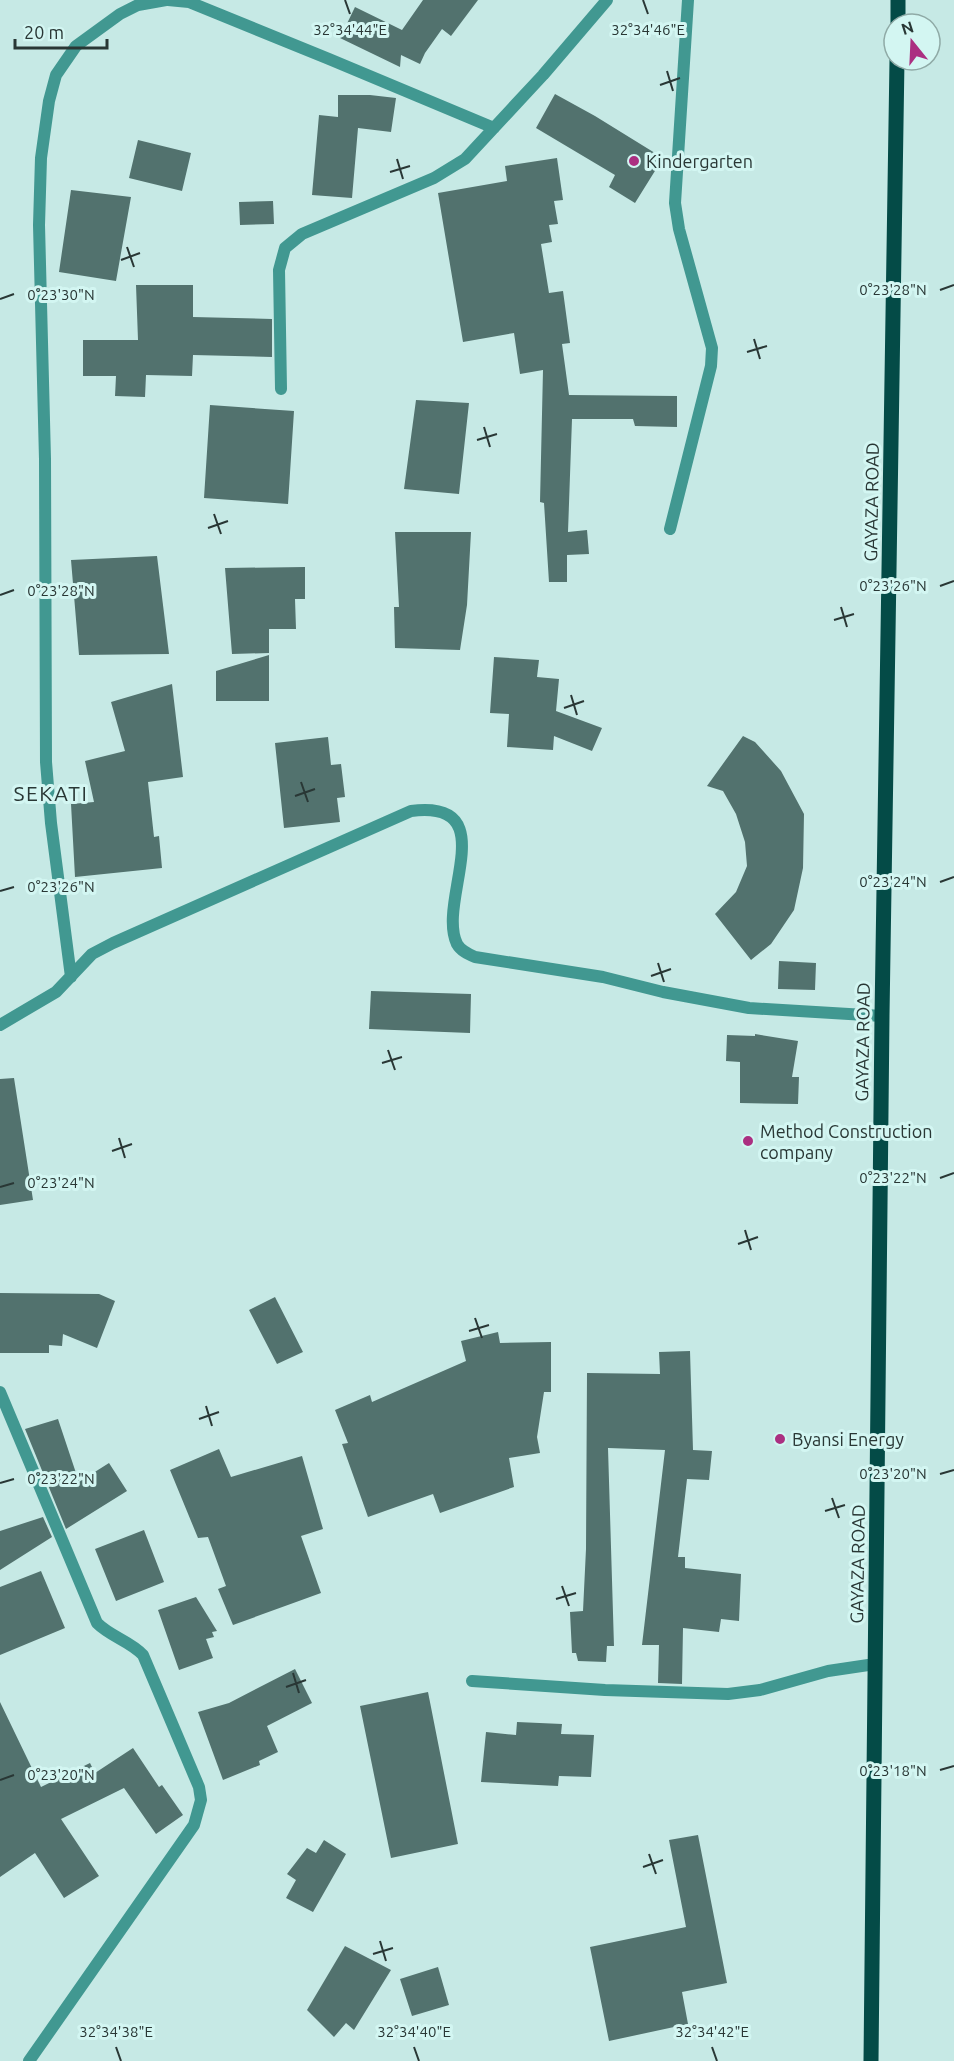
<svg xmlns="http://www.w3.org/2000/svg" width="954" height="2061" viewBox="0 0 954 2061" font-family="Ubuntu,sans-serif">
<rect width="100%" height="100%" fill="#c6e9e5"/>
<path fill="#52726e" d="M 423,0 L 478,0 L 451,36 L 442,29 L 425,53 L 420,64 L 401,55 L 400,67 L 340,38 L 355,7 L 402,30 Z
M 555,94 L 595,116 L 663,158 L 635,203 L 609,187 L 615,175 L 536,128 Z
M 338,95 L 370,95 L 396,98 L 391,132 L 358,128 L 352,198 L 312,195 L 319,115 L 338,117 Z
M 138,140 L 191,153 L 182,191 L 129,178 Z
M 557,158 L 563,200 L 554,201 L 558,224 L 549,225 L 552,242 L 541,244 L 549,293 L 563,291 L 570,343 L 562,344 L 569,395 L 677,396 L 677,427 L 635,426 L 633,419 L 572,419 L 568,532 L 587,530 L 589,554 L 567,555 L 567,582 L 549,582 L 544,503 L 540,502 L 543,370 L 520,374 L 514,333 L 463,342 L 438,193 L 507,181 L 505,166 Z
M 71,190 L 131,197 L 116,281 L 59,272 Z
M 273,201 L 274,224 L 240,225 L 239,202 Z
M 136,285 L 193,285 L 193,317 L 272,319 L 272,357 L 193,355 L 192,376 L 146,375 L 145,397 L 115,396 L 116,376 L 83,376 L 83,340 L 138,340 Z
M 416,400 L 469,403 L 459,494 L 404,489 Z
M 210,405 L 294,411 L 288,504 L 204,498 Z
M 395,532 L 471,532 L 467,605 L 460,650 L 395,648 L 394,607 L 399,607 Z
M 157,556 L 169,654 L 79,655 L 71,560 Z
M 305,567 L 305,599 L 295,599 L 296,629 L 269,629 L 269,653 L 232,654 L 225,568 Z
M 269,655 L 269,701 L 216,701 L 216,671 Z
M 494,657 L 539,660 L 537,677 L 559,679 L 556,711 L 602,728 L 592,751 L 554,736 L 553,750 L 507,747 L 509,714 L 490,713 Z
M 172,684 L 183,777 L 148,782 L 154,837 L 159,836 L 162,868 L 75,877 L 71,804 L 94,802 L 85,761 L 125,751 L 111,702 Z
M 743,736 L 755,742 L 781,771 L 804,814 L 803,868 L 794,910 L 771,944 L 751,960 L 715,914 L 736,892 L 747,866 L 745,842 L 736,814 L 723,791 L 707,786 Z
M 328,737 L 331,765 L 341,764 L 345,797 L 337,798 L 340,822 L 284,828 L 275,743 Z
M 779,961 L 816,963 L 815,990 L 778,989 Z
M 371,991 L 471,994 L 470,1033 L 369,1029 Z
M 755,1034 L 798,1041 L 792,1077 L 799,1077 L 798,1104 L 740,1103 L 740,1062 L 726,1061 L 727,1035 L 755,1036 Z
M 14,1078 L 33,1200 L 0,1205 L 0,1079 Z
M 0,1293 L 99,1294 L 115,1301 L 97,1348 L 63,1334 L 62,1346 L 49,1345 L 49,1353 L 0,1353 Z
M 275,1297 L 303,1352 L 277,1364 L 249,1310 Z
M 498,1332 L 500,1343 L 551,1342 L 551,1392 L 544,1392 L 537,1437 L 540,1453 L 509,1458 L 514,1487 L 440,1513 L 433,1494 L 368,1517 L 342,1444 L 348,1443 L 335,1410 L 370,1395 L 372,1402 L 466,1361 L 461,1341 Z
M 690,1351 L 693,1450 L 712,1451 L 709,1480 L 687,1479 L 678,1557 L 685,1557 L 685,1568 L 741,1574 L 739,1621 L 721,1619 L 719,1632 L 683,1628 L 682,1684 L 658,1683 L 659,1645 L 642,1645 L 665,1450 L 608,1448 L 614,1646 L 607,1646 L 606,1662 L 578,1661 L 576,1653 L 572,1653 L 570,1612 L 583,1611 L 586,1549 L 587,1373 L 660,1374 L 659,1352 Z
M 58,1419 L 79,1482 L 109,1463 L 127,1491 L 66,1529 L 25,1429 Z
M 219,1449 L 231,1477 L 302,1456 L 323,1529 L 301,1536 L 321,1593 L 233,1625 L 218,1589 L 226,1586 L 208,1537 L 198,1538 L 170,1470 Z
M 43,1517 L 52,1537 L 0,1570 L 0,1531 Z
M 144,1530 L 164,1582 L 116,1601 L 95,1549 Z
M 41,1571 L 65,1628 L 0,1655 L 0,1587 Z
M 196,1597 L 217,1631 L 212,1632 L 214,1637 L 206,1639 L 213,1658 L 179,1670 L 158,1610 Z
M 295,1669 L 312,1703 L 267,1726 L 278,1752 L 259,1761 L 260,1765 L 223,1780 L 198,1712 L 229,1703 Z
M 428,1692 L 458,1844 L 391,1858 L 360,1706 Z
M 0,1702 L 41,1787 L 90,1763 L 95,1773 L 133,1748 L 159,1787 L 162,1785 L 183,1815 L 156,1834 L 124,1788 L 61,1819 L 99,1876 L 64,1898 L 35,1853 L 0,1877 Z
M 517,1722 L 562,1724 L 561,1734 L 594,1735 L 591,1777 L 559,1776 L 558,1786 L 481,1782 L 486,1732 L 516,1735 Z
M 698,1835 L 727,1983 L 682,1992 L 688,2024 L 609,2041 L 590,1947 L 686,1927 L 669,1840 Z
M 324,1840 L 346,1854 L 313,1912 L 286,1898 L 296,1880 L 287,1874 L 307,1848 L 316,1853 Z
M 345,1946 L 391,1970 L 354,2030 L 346,2023 L 334,2037 L 307,2010 Z
M 438,1967 L 449,2005 L 412,2016 L 400,1979 Z"/>
<g fill="none" stroke-linecap="round" stroke-linejoin="round">
<path stroke="#419891" stroke-width="12" d="M 168,0 L 189,2 L 329,59 L 494,128
M 281,389 L 279,270 L 285,248 L 302,234 L 434,178 L 465,159 L 543,75 L 607,0
M 670,529 L 711,366 L 712,348 L 679,229 L 675,203 L 688,0
M 71,977 L 51,823 L 46,762 L 45,459 L 39,225 L 41,158 L 49,101 L 56,75 L 76,46 L 120,14 L 138,5 L 166,0
M 0,1025 L 56,992 L 92,954 L 113,943 L 411,811 C 505,799 436,901 457,944 C 461,951 468,954 475,957 L 603,977 L 663,992 L 749,1008 L 882,1016
M 0,1392 L 97,1623 C 111,1637 130,1641 143,1655 L 199,1787 L 201,1800 L 194,1825 L 29,2061
M 472,1681 L 605,1690 L 728,1694 L 760,1690 L 828,1671 L 875,1664"/>
<path stroke="#044b47" stroke-width="15" d="M 898,24 L 898,0
M 871,2061 L 882,1016 L 897,60"/>
</g>
<path fill="none" stroke="#293735" stroke-width="2" d="M 345,0 L 350,14M 643,0 L 648,14M 667,71 L 673,91M 660,85 L 680,78M 397,159 L 403,179M 390,172 L 410,166M 127,247 L 134,267M 121,260 L 140,253M 940,290 L 954,285M 0,299 L 14,294M 754,339 L 760,359M 747,352 L 767,346M 484,427 L 490,447M 477,440 L 497,434M 214,514 L 221,534M 208,528 L 228,521M 940,586 L 954,581M 0,595 L 14,590M 841,607 L 847,627M 834,620 L 854,614M 571,695 L 577,715M 564,708 L 584,701M 301,782 L 308,802M 295,796 L 315,789M 940,882 L 954,877M 0,891 L 14,887M 658,963 L 664,982M 651,976 L 671,969M 388,1050 L 395,1070M 382,1063 L 402,1057M 119,1138 L 125,1158M 112,1151 L 132,1144M 940,1178 L 954,1173M 0,1187 L 14,1183M 745,1230 L 751,1250M 738,1244 L 758,1237M 475,1318 L 482,1338M 469,1331 L 489,1325M 206,1406 L 212,1426M 199,1419 L 219,1412M 940,1474 L 954,1470M 0,1483 L 14,1479M 832,1498 L 839,1518M 825,1511 L 845,1505M 562,1586 L 569,1606M 556,1599 L 576,1593M 293,1673 L 299,1693M 286,1687 L 306,1680M 940,1770 L 954,1766M 0,1780 L 14,1775M 649,1854 L 656,1874M 643,1867 L 663,1860M 380,1941 L 386,1961M 373,1954 L 393,1948M 116,2047 L 121,2061M 414,2047 L 419,2061M 712,2047 L 717,2061"/>
<g fill="#ab2f81" stroke="#d3f6f2" stroke-width="2">
<circle cx="634" cy="161" r="6"/>
<circle cx="748" cy="1141" r="6"/>
<circle cx="780" cy="1439" r="6"/>
</g>
<g text-anchor="middle" dominant-baseline="central" stroke-width="6" stroke-linejoin="round" paint-order="stroke">
<g font-size="18" fill="#293735" stroke="#d3f6f2" text-anchor="start">
<text x="646" y="161">Kindergarten</text>
<text x="760" y="1131">Method Construction<tspan x="760" dy="21">company</tspan></text>
<text x="792" y="1439">Byansi Energy</text>
</g>
<g font-size="18" fill="#293735" stroke="#d3f6f2">
<text transform="translate(871 502) rotate(-89)">GAYAZA ROAD</text>
<text transform="translate(862 1042) rotate(-89)">GAYAZA ROAD</text>
<text transform="translate(857 1564) rotate(-89)">GAYAZA ROAD</text>
</g>
<g font-size="21" letter-spacing="1.5" fill="#293735" stroke="#d3f6f2">
<text x="51" y="793">SEKATI</text>
</g>
</g>
<g font-size="15" text-anchor="middle" fill="#293735" stroke="#d3f6f2" stroke-width="6" stroke-linejoin="round" paint-order="stroke">
<text x="350" y="35">32°34'44"E</text>
<text x="648" y="35">32°34'46"E</text>
<text x="893" y="295">0°23'28"N</text>
<text x="61" y="300">0°23'30"N</text>
<text x="893" y="591">0°23'26"N</text>
<text x="61" y="596">0°23'28"N</text>
<text x="893" y="887">0°23'24"N</text>
<text x="61" y="892">0°23'26"N</text>
<text x="893" y="1183">0°23'22"N</text>
<text x="61" y="1188">0°23'24"N</text>
<text x="893" y="1479">0°23'20"N</text>
<text x="61" y="1484">0°23'22"N</text>
<text x="893" y="1776">0°23'18"N</text>
<text x="61" y="1780">0°23'20"N</text>
<text x="116" y="2037">32°34'38"E</text>
<text x="414" y="2037">32°34'40"E</text>
<text x="712" y="2037">32°34'42"E</text>
</g>
<g transform="translate(912 42) rotate(342)"><circle r="28" fill="#d3f6f2" stroke="#8faaa6" stroke-width="1.5"/>
<path d="M0-4.5L10 22L0 15L-10 22Z" fill="#ab2f81"/>
<text y="-9" font-size="16" font-weight="bold" text-anchor="middle" fill="#293735">N</text>
</g>
<path d="M15 39v9h92v-9" fill="none" stroke="#293735" stroke-width="3"/>
<text x="24" y="39" font-size="18" fill="#293735" stroke="#d3f6f2" stroke-width="4.5" paint-order="stroke">20 m</text>
</svg>
